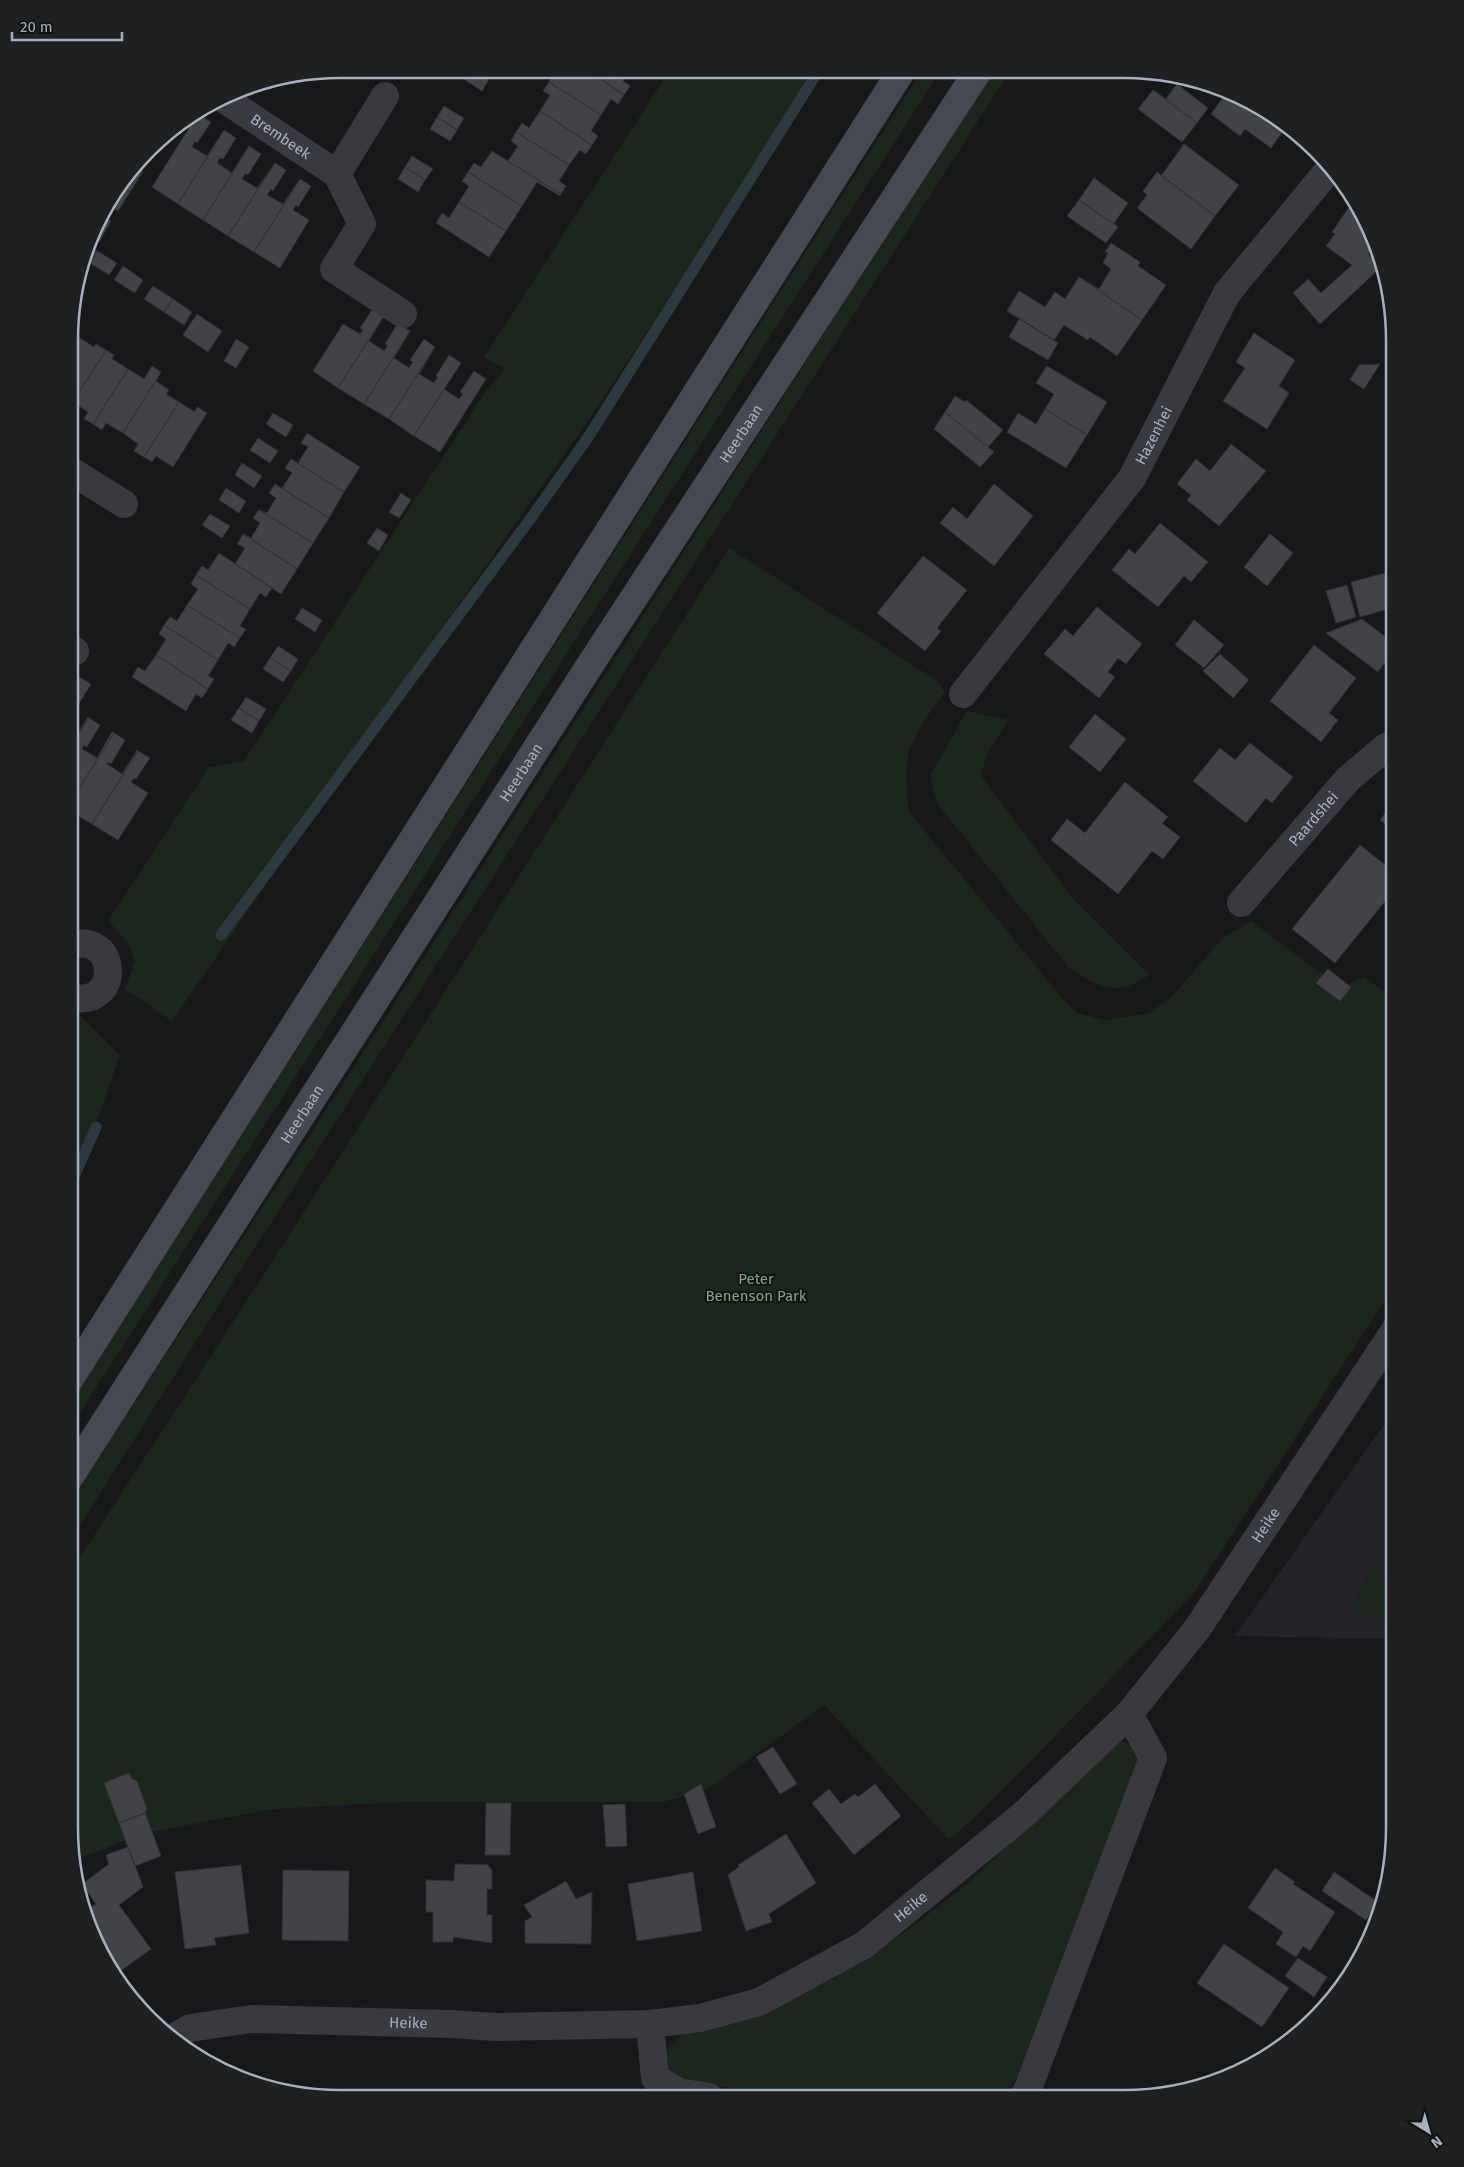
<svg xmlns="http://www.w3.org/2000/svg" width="1464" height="2167" viewBox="0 0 1464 2167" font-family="'Fira Sans',sans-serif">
<rect width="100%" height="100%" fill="#17181a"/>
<path fill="#232427" d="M 1395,1409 L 1395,1639 L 1235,1636 Z"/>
<path fill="#1d261d" d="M 670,70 L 818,70 L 597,408 L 468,591 L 172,1021 L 125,989 L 135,961 L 127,941 L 108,921 L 209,767 L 244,761 L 486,391 L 505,369 L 484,357 Z
M 922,70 L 941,70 L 69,1430 L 69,1405 Z
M 992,71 L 1010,71 L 249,1257 L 69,1543 L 69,1502 L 312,1132 Z
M 729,548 L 936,680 L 945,692 C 933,708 914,733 909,753 C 904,771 907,793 909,812 L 1063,999 L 1078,1013 L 1103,1020 L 1148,1014 L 1172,996 L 1223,938 L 1251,921 L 1341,988 L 1364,977 L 1395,1000 L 1395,1285 L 1194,1593 L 984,1809 L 949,1840 L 824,1705 L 707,1790 L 663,1802 L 399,1802 L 272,1809 L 145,1833 L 75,1860 L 69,1828 L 69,1574 L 263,1276 Z
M 967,711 L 1008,720 L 987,754 L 981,776 L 1075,901 L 1149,975 C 1117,998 1099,987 1069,968 L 937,803 L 930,776 Z
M 78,1013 L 120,1055 L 102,1107 L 70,1180 L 70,1026 Z
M 1371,1568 L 1395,1581 L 1395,1628 L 1351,1605 Z
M 1118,1740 L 1134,1746 L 1139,1763 L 1017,2078 L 1003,2098 C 889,2098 770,2106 659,2071 L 665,2051 L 683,2034 L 759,2011 L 841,1971 L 891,1942 L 964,1887 Z"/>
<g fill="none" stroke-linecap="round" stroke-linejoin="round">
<path stroke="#2c393f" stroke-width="11" d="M 221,935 L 531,518 L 589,436 L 819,70
M 70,1186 L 96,1127"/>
</g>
<path fill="#414347" stroke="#313236" d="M 468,69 L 473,69 L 489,79 L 482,91 L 462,78 Z
M 473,69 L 496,69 L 489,79 Z
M 566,69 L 585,69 L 624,95 L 618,104 L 611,99 L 601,115 L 549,82 L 554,73 L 562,77 Z
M 585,69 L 630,70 L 623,81 L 630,86 L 624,95 Z
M 549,82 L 601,115 L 591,131 L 598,136 L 592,145 L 540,111 L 550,95 L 543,91 Z
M 1177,84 L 1208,108 L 1197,123 L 1153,90 L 1166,99 Z
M 1153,90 L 1197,123 L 1182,142 L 1138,109 Z
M 1225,95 L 1240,106 L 1245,99 L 1288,124 L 1271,148 L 1245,129 L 1240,136 L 1211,114 Z
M 444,106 L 464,118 L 457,130 L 437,117 Z
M 540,111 L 592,145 L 586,154 L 580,150 L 569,165 L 516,132 L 522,123 L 529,128 Z
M 198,114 L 211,122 L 197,143 L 195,141 L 192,147 L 207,156 L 224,130 L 178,204 L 152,187 Z
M 437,117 L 457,130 L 450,141 L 430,129 Z
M 224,130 L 236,138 L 223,159 L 220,158 L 217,163 L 232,173 L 249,146 L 203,220 L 178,204 Z
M 169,131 L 162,141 L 159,139 L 161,136 Z
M 516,132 L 569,165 L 559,181 L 566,186 L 561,194 L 508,161 L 518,146 L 511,141 Z
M 159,139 L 162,141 L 151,160 L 144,156 Z
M 1184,144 L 1239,185 L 1215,216 L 1161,176 Z
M 249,146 L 261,154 L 248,175 L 246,173 L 242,179 L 257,188 L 275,163 L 228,236 L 203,220 Z
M 492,151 L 508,161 L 561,194 L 560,196 L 537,182 L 522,206 L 468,172 L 474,163 L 481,167 Z
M 412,156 L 433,169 L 425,180 L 405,167 Z
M 275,163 L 286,170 L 273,191 L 271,189 L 267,195 L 283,204 L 300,179 L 254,252 L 228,236 Z
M 136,166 L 143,171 L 130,192 L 120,185 Z
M 405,167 L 425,180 L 418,192 L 398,179 Z
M 468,172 L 522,206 L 506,231 L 459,202 L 469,186 L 462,181 Z
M 1157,172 L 1215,216 L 1191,249 L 1137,208 L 1147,195 L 1143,191 Z
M 1094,178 L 1128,203 L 1114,223 L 1118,227 L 1079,200 Z
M 300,179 L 311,186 L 298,207 L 296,205 L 293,210 L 309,220 L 280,268 L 254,252 Z
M 120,185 L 130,192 L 118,211 L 106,203 Z
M 1079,200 L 1118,227 L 1106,243 L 1067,216 Z
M 1354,200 L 1375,236 L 1376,243 L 1368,254 L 1380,268 L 1320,324 L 1293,293 L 1308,279 L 1321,293 L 1352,265 L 1326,246 L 1335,234 L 1332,232 Z
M 459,202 L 506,231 L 489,257 L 436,223 L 442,213 L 449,218 Z
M 101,215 L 111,221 L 99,242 L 93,239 Z
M 1111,243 L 1140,262 L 1138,266 L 1166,285 L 1142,320 L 1079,277 L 1099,289 L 1111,269 L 1103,263 L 1108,253 L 1105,252 Z
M 90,247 L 97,251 L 90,263 L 86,260 Z
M 97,251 L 117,263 L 109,275 L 90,263 Z
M 123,266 L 143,280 L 135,293 L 114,280 Z
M 1079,277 L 1142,320 L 1117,356 L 1090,337 L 1088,340 L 1064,325 L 1054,340 L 1007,311 L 1019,291 L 1045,307 L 1055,292 L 1065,299 Z
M 153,286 L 173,299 L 164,312 L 144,299 Z
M 173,299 L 192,312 L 184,325 L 164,312 Z
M 374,307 L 385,314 L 338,388 L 313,371 L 343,324 L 360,334 L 363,330 L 360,328 Z
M 197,314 L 222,331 L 208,352 L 183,335 Z
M 385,314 L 369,341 L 384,351 L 388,345 L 385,344 L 398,323 L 410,331 L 364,404 L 338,388 Z
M 1019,319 L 1058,343 L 1048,360 L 1009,337 Z
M 410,331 L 394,358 L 409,368 L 413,362 L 410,360 L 424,339 L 435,347 L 389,419 L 364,404 Z
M 71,333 L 78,337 L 71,348 Z
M 1254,333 L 1295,360 L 1279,386 L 1289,393 L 1267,429 L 1223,401 L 1245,368 L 1236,362 Z
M 78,337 L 94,347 L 96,344 L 106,350 L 73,402 L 71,348 Z
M 236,339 L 249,347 L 236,368 L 224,361 Z
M 435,347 L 419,374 L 434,383 L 438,377 L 436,376 L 449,355 L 461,363 L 414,436 L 389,419 Z
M 106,350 L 114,355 L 112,359 L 128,369 L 93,424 L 84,419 L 88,412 L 73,402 Z
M 1380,364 L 1364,389 L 1350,380 L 1359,365 Z
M 152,366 L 161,372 L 123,433 L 106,423 L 102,430 L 93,424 L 128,369 L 144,379 Z
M 1047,366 L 1107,402 L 1087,435 L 1045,409 L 1054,394 L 1036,383 Z
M 474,371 L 486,379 L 440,452 L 414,436 L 444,389 L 459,399 L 463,394 L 460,392 Z
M 161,372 L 156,381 L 169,390 L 166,394 L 179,402 L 144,457 L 134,451 L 138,444 L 123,433 Z
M 955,396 L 965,402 L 966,400 L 1003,430 L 988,447 L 945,412 Z
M 179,402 L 195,412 L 197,407 L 207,413 L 173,467 L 156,456 L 152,462 L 144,457 Z
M 1045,409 L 1087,435 L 1066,468 L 1007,432 L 1018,413 L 1036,424 Z
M 945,412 L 994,452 L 980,467 L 934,429 Z
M 273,413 L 293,425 L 286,437 L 266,424 Z
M 307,433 L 360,467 L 344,492 L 291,459 L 298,463 L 308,447 L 301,443 Z
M 258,438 L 278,451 L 270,463 L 250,450 Z
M 1231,444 L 1266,471 L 1219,526 L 1187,500 L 1191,495 L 1177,484 L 1196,459 L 1210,471 Z
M 291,459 L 344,492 L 329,518 L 275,484 L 282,488 L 292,473 L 285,468 Z
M 242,463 L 262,476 L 254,488 L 235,475 Z
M 275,484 L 329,518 L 313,543 L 259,510 L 267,513 L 276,498 L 269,493 Z
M 994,484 L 1033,516 L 994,566 L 940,523 L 953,507 L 967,519 Z
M 226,488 L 246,501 L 239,513 L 219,500 Z
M 401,493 L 411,500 L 399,518 L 389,512 Z
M 259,510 L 313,543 L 297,569 L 243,534 L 251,538 L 260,523 L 253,518 Z
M 210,514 L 230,526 L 222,538 L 202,525 Z
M 1160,523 L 1208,562 L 1191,582 L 1184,576 L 1158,607 L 1112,570 L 1129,549 L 1135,554 Z
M 377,528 L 388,535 L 379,551 L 367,543 Z
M 243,534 L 297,569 L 281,594 L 235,564 L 245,548 L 237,544 Z
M 1270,534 L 1293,553 L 1267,586 L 1244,567 Z
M 219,553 L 272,588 L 266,597 L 260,593 L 250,609 L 196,575 L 202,566 L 208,570 Z
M 923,556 L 967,590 L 937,628 L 941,631 L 925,651 L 877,613 Z
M 1393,571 L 1395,579 L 1395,607 L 1360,617 L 1351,582 Z
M 196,575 L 250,609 L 240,626 L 246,629 L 240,638 L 187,605 L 198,589 L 191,584 Z
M 1347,585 L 1356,617 L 1336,623 L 1326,591 Z
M 187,605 L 240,638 L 234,647 L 228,643 L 218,660 L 164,625 L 170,617 L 177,621 Z
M 1097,607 L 1142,644 L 1126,664 L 1118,658 L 1108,672 L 1115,677 L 1099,698 L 1044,654 L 1065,629 L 1073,636 Z
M 302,608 L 322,620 L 315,632 L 295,619 Z
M 1362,619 L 1395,644 L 1395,649 L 1378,672 L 1326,633 Z
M 1194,620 L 1224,645 L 1204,668 L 1175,645 Z
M 164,625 L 218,660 L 208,676 L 214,679 L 208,689 L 156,655 L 166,639 L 159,634 Z
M 1314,645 L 1356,678 L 1329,713 L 1338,720 L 1321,742 L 1270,701 Z
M 278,646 L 298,659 L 291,671 L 270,658 Z
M 1220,654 L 1249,680 L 1233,698 L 1203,671 Z
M 156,655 L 208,689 L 202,698 L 196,694 L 186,711 L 132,677 L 138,667 L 145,671 Z
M 270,658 L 291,671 L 283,682 L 263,669 Z
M 71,672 L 79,677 L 71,690 Z
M 79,677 L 91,684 L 78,705 L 70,700 L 71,690 Z
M 246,697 L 266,709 L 259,721 L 239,708 Z
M 239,708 L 259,721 L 252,733 L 231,720 Z
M 1095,714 L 1126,739 L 1100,772 L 1069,747 Z
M 88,717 L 89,718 L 70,747 L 70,742 L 72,743 Z
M 89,718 L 100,725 L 87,747 L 84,745 L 82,749 L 97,758 L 112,732 L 114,733 L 70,803 L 70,747 Z
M 114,733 L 125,740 L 111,764 L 108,762 L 107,764 L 122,774 L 137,750 L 138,751 L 92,824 L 70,811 L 70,803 Z
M 1250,743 L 1293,777 L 1272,803 L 1266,798 L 1246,823 L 1193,781 L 1220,748 L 1235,760 Z
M 138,751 L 150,758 L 136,779 L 134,778 L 131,782 L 148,793 L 118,840 L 92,824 Z
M 1125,782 L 1168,817 L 1162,823 L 1180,837 L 1163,859 L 1152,851 L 1118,894 L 1051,840 L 1067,819 L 1085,833 Z
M 1395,800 L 1395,831 L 1380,820 Z
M 1360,845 L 1395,873 L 1395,889 L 1335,963 L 1292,929 Z
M 1328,969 L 1351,987 L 1340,1001 L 1316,983 Z
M 773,1747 L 797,1784 L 780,1794 L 756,1757 Z
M 129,1773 L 132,1779 L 137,1781 L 147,1809 L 144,1814 L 119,1823 L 104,1783 Z
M 701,1784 L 716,1827 L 698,1834 L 684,1794 Z
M 875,1784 L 901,1816 L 854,1855 L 812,1803 L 829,1789 L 841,1804 L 855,1794 L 858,1797 Z
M 486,1803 L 511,1803 L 510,1855 L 485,1855 Z
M 625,1804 L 627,1846 L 606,1847 L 603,1805 Z
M 145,1813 L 161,1856 L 135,1866 L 119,1823 Z
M 786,1834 L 816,1883 L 769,1914 L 772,1922 L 746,1931 L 728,1875 L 739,1867 L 738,1865 Z
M 128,1847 L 143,1887 L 119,1905 L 151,1949 L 115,1975 L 89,1931 L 85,1911 L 96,1904 L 82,1884 L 109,1864 L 106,1855 Z
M 455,1864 L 488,1865 L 492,1870 L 492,1889 L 487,1889 L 487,1915 L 492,1915 L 492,1943 L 453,1937 L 453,1942 L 433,1942 L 433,1912 L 426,1912 L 426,1880 L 454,1881 Z
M 241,1865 L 249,1933 L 214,1938 L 216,1945 L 185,1949 L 175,1872 Z
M 1275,1868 L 1295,1882 L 1293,1884 L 1335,1912 L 1310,1951 L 1303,1946 L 1296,1957 L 1276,1944 L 1283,1932 L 1248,1908 Z
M 283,1870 L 349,1871 L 348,1941 L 282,1940 Z
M 693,1872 L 702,1931 L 637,1941 L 628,1884 Z
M 1334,1872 L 1378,1902 L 1366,1920 L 1322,1891 Z
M 566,1881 L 576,1899 L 592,1892 L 591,1944 L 525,1943 L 525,1921 L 532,1917 L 524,1905 Z
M 1224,1944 L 1289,1988 L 1262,2027 L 1197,1983 Z
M 1298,1958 L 1327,1977 L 1314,1997 L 1285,1976 Z"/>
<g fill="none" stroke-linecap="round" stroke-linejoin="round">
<g stroke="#383a3f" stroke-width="28">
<path id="s1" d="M 224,99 L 337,174 L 362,224 L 334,269 L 403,314"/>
<path d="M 337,174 L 385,96"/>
<path d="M 71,471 L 124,504"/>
<path d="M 71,648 L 75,651"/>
<path id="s2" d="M 963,694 L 1132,478 L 1227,293 L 1331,167"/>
<path id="s3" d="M 1241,903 L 1348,779 L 1386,747 L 1395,743"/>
<path d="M 70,997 C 123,1010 118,929 70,946"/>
<path d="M 650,2024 L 655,2078 L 679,2092 L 709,2097"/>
<path id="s4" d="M 171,2039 L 190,2028 L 251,2019 L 450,2024 L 496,2027 L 650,2024 L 700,2018 L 759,2002 L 864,1945 L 1023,1815 L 1129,1714 L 1197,1629 L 1395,1330"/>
<path d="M 1022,2098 L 1027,2091 L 1153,1758 L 1129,1714"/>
</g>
<g stroke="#464950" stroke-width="28">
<path d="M 69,1380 L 902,70"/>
<path id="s5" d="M 69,1478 L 590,665 L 978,71"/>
</g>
</g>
<g text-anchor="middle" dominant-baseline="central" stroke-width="4" stroke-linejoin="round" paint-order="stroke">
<g font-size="15" fill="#a9b0bb" stroke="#121315">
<text stroke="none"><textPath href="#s1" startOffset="68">Brembeek</textPath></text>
<text stroke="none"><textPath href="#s5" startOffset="1242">Heerbaan</textPath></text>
<text stroke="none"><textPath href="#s2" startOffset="322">Hazenhei</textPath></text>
<text stroke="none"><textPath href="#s5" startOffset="838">Heerbaan</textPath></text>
<text stroke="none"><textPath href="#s3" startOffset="111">Paardshei</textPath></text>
<text stroke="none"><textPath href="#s5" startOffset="432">Heerbaan</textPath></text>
<text stroke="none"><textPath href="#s4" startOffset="1299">Heike</textPath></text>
<text stroke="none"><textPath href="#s4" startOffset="774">Heike</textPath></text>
<text stroke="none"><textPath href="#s4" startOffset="241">Heike</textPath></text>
</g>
<g font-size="15" fill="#80a87e" stroke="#121315">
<text x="756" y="1279">Peter<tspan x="756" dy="17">Benenson Park</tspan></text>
</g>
</g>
<path d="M0 0H1464V2167H0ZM340 78H1124A262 262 0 0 1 1386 340V1828A262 262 0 0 1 1124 2090H340A262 262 0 0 1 78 1828V340A262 262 0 0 1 340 78Z" fill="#1e2022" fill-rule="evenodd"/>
<path fill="none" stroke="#a9b0bb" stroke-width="2.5" d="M340 78H1124A262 262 0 0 1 1386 340V1828A262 262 0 0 1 1124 2090H340A262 262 0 0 1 78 1828V340A262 262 0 0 1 340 78Z"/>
<g transform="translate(1429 2132) rotate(143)" stroke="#121315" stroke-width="4" paint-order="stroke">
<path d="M0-4L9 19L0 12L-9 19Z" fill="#a9b0bb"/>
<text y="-8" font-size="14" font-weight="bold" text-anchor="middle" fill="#a9b0bb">N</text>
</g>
<path d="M12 32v8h110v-8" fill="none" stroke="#a9b0bb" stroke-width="2.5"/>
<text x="20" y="32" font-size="15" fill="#a9b0bb" stroke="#121315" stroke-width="4" paint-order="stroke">20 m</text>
</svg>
